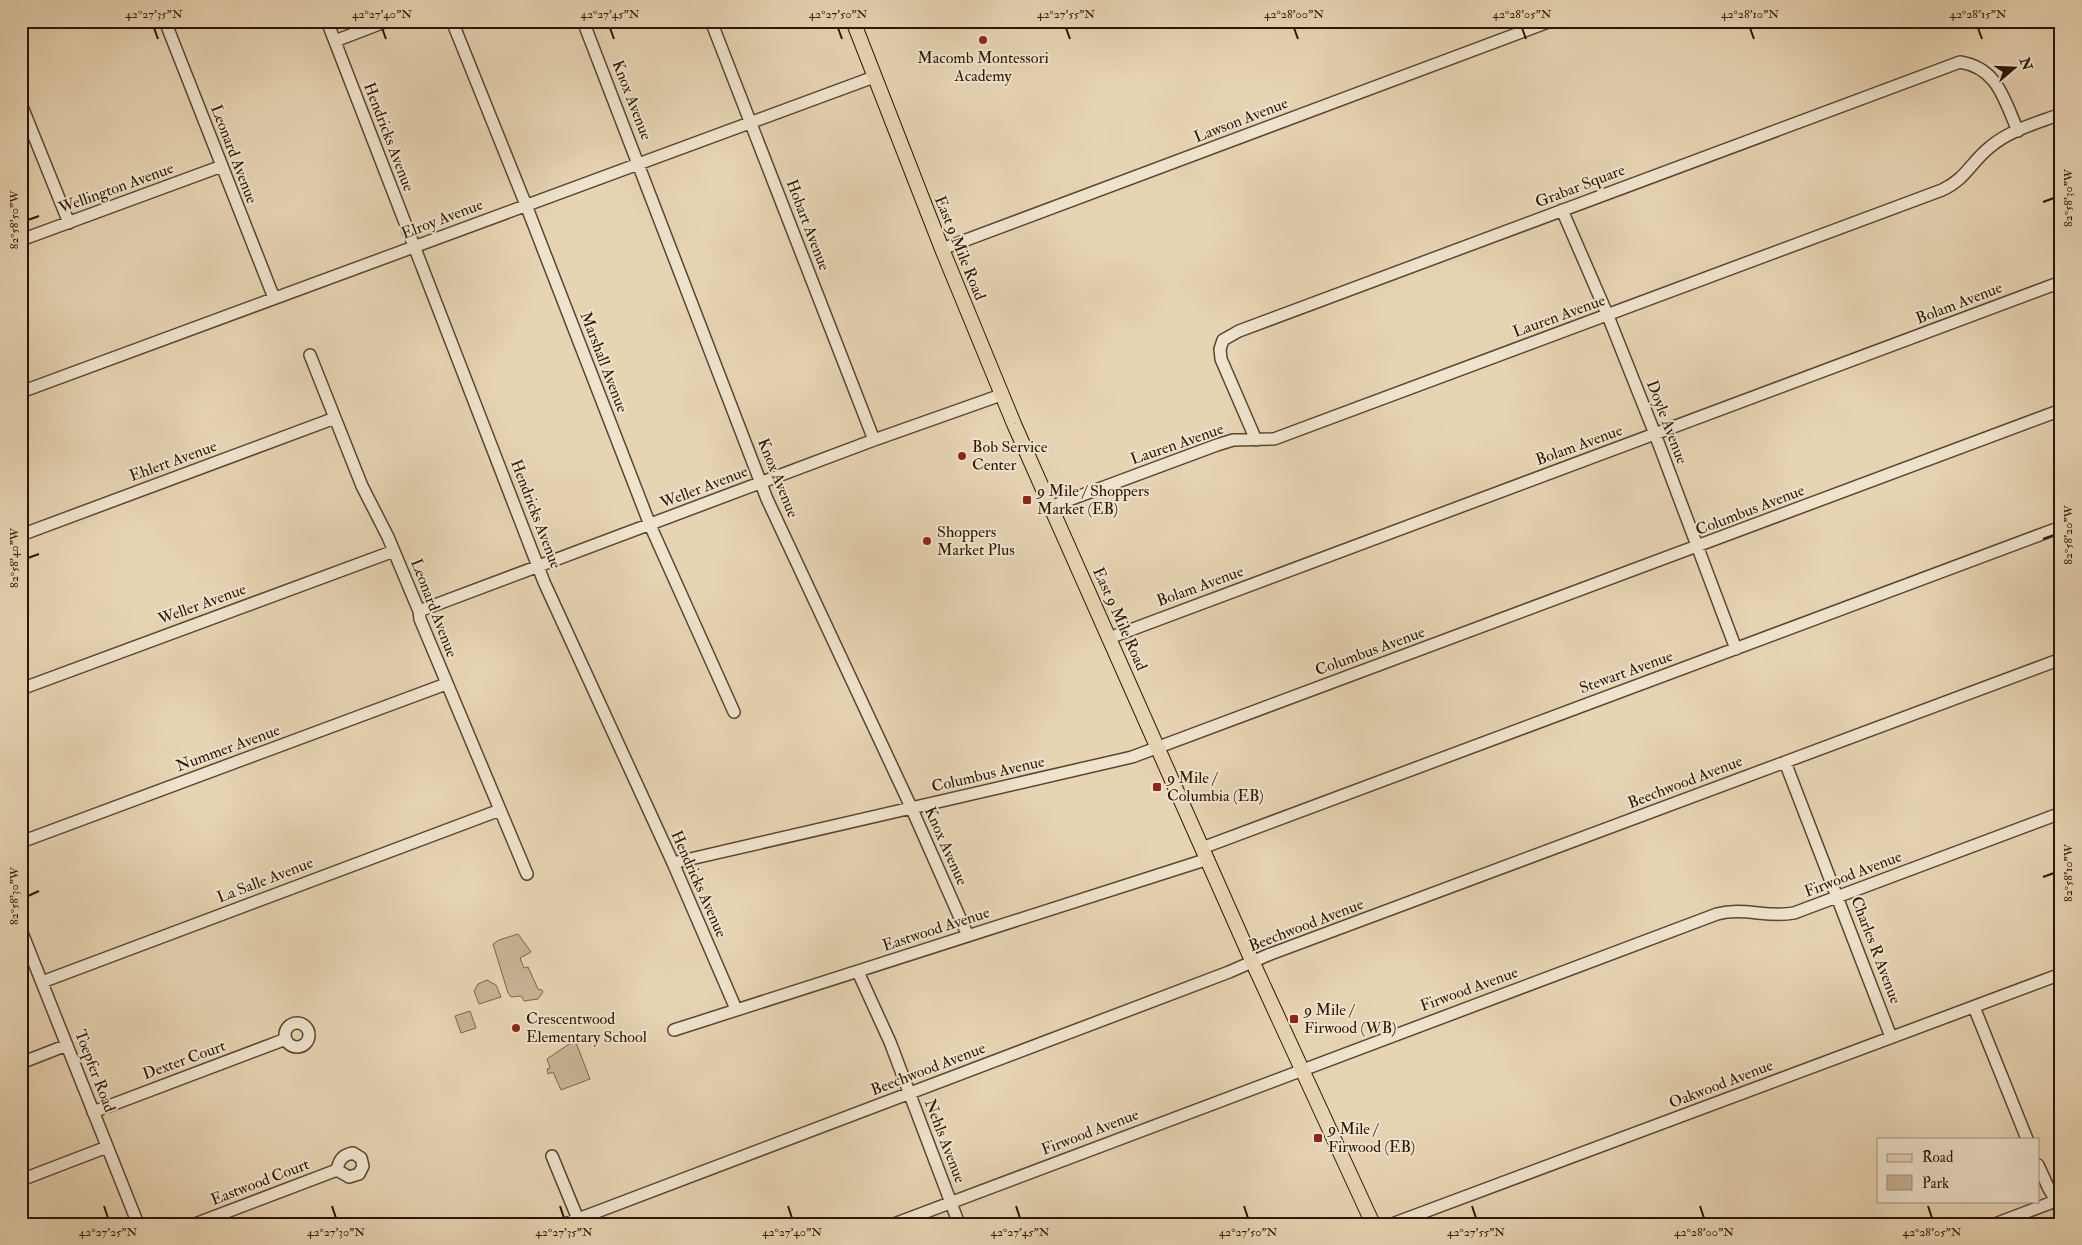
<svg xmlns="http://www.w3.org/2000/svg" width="2082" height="1245" viewBox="0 0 2082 1245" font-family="'IM FELL Double Pica',serif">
<rect width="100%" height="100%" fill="#e7d4b3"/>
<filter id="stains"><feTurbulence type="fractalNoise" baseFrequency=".004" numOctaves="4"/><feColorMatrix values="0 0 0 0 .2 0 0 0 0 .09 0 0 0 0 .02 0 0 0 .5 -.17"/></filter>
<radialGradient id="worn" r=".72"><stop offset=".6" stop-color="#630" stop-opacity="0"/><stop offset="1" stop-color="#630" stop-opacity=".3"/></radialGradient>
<path fill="#c7b495" stroke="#79654c" d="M 518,934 L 531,952 L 520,958 L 524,968 L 528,967 L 538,989 L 542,990 L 543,992 L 538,999 L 524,1001 L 521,996 L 511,997 L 508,993 L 493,944 L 499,940 Z
M 487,980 L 496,985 L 501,997 L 479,1004 L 474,991 L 478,984 Z
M 470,1011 L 476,1028 L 461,1033 L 455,1016 Z
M 575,1040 L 590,1079 L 561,1090 L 553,1072 L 548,1074 L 547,1069 L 550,1068 L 547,1059 Z"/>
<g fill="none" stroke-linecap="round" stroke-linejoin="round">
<g stroke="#5a462e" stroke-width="14">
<path id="minor" d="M 165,21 L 274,298
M 327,21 L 544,582 L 673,863 L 736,1009
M 452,21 L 526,205 L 650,525 L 734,712
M 583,21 L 767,499 L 911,807 L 968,936
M 711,21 L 874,440
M 335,41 L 387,21
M 21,104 L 69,223
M 1562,210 L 1608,316 L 1655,434 L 1736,649
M 21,240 L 222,166
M 942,249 L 1551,21
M 310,355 L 362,486 L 388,537 L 419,611 L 420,619 L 527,874
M 21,392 L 874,77
M 1256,440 L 1221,359 L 1220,349 L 1223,340 L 1239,331 L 1960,62 C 1998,68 2004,100 2018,131
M 1050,507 L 1217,445 L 1233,440 L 1274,439 L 1942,190 C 1966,179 1971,162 1990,147 C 2010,130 2037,123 2061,114
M 21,535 L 335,418
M 419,611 L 874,440 L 1001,395
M 1109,638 L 2061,282
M 21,689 L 394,551
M 1785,762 L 1891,1037
M 21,842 L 446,684
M 1202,848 L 2061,527
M 673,863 L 1132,757 L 2061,410
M 21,930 L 138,1224
M 858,972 L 890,1042 L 959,1224
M 42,982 L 500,810
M 1974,1007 L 2027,1139
M285 1035a12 12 0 1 1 24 0a12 12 0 1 1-24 0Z
M 674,1030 L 1208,859
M 21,1063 L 67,1045
M 93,1112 L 286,1039
M 353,1153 L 361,1158 L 363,1166 L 359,1174 L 349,1177 L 337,1170 C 339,1160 342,1155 353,1153 Z
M 552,1156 L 580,1224
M 2038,1165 L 2049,1189 L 2061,1209
M 21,1180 L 107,1147
M 195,1224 L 337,1170
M 565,1224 L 1229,972 L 1268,955 L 2061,659
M 894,1224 L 1717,914 C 1743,907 1768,918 1794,913 L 2061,813
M 1392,1224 L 2061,974
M 1995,1224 L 2061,1199"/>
</g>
<g stroke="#2b1602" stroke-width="16">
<path id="major" d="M 853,21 L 942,249 L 1014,424 L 1253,963 L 1373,1224"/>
</g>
<use href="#minor" stroke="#efe3ce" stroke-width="11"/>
<use href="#major" stroke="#e7d4b3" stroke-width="14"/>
</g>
<path fill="none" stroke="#2b1602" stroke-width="2" d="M 154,28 L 158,39M 382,28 L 386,39M 610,28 L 614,39M 838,28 L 842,39M 1066,28 L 1070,39M 1294,28 L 1298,39M 1522,28 L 1526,39M 1750,28 L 1754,39M 1978,28 L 1982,39M 2043,202 L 2054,198M 28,220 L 39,216M 2043,539 L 2054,535M 28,558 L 39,554M 2043,877 L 2054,873M 28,896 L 39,891M 104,1206 L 108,1218M 332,1206 L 336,1218M 560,1206 L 564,1218M 788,1206 L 792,1218M 1016,1206 L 1020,1218M 1244,1206 L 1248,1218M 1472,1206 L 1476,1218M 1700,1206 L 1704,1218M 1928,1206 L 1932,1218"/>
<g fill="#8f2418" stroke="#efe3ce" stroke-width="2">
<circle cx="983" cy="40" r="5"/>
<circle cx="962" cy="456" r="5"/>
<rect x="1022" y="495" width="10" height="10" rx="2.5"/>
<circle cx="927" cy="541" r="5"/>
<rect x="1152" y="782" width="10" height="10" rx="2.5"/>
<rect x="1289" y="1014" width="10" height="10" rx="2.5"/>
<circle cx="516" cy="1028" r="5"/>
<rect x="1313" y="1133" width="10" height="10" rx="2.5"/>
</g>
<g text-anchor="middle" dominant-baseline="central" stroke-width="4" stroke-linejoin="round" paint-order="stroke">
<g font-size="16" fill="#2b1602" stroke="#efe3ce" text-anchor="start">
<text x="983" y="58" text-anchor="middle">Macomb Montessori<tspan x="983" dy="18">Academy</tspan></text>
<text x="972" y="447">Bob Service<tspan x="972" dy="18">Center</tspan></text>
<text x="1037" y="491">9 Mile / Shoppers<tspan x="1037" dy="18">Market (EB)</tspan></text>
<text x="937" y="532">Shoppers<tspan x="937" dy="18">Market Plus</tspan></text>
<text x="1167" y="778">9 Mile /<tspan x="1167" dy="18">Columbia (EB)</tspan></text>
<text x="1304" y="1010">9 Mile /<tspan x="1304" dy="18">Firwood (WB)</tspan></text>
<text x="526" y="1019">Crescentwood<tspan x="526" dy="18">Elementary School</tspan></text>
<text x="1328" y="1129">9 Mile /<tspan x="1328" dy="18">Firwood (EB)</tspan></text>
</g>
<g font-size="16" fill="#2b1602" stroke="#efe3ce">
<text transform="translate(632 100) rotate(69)">Knox Avenue</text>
<text transform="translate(1241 120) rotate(-21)">Lawson Avenue</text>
<text transform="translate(389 137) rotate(69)">Hendricks Avenue</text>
<text transform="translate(234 154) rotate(69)">Leonard Avenue</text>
<text transform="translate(1580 186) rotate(-21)">Grabar Square</text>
<text transform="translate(116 188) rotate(-20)">Wellington Avenue</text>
<text transform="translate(442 219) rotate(-21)">Elroy Avenue</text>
<text transform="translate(808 225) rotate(69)">Hobart Avenue</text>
<text transform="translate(960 248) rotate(68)">East 9 Mile Road</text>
<text transform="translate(1959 303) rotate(-21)">Bolam Avenue</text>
<text transform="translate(1559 316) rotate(-20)">Lauren Avenue</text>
<text transform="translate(604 362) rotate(69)">Marshall Avenue</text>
<text transform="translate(1667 422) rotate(69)">Doyle Avenue</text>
<text transform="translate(1177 444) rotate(-19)">Lauren Avenue</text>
<text transform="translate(1579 445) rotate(-20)">Bolam Avenue</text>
<text transform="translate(173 461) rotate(-20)">Ehlert Avenue</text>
<text transform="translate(778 478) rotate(68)">Knox Avenue</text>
<text transform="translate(704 487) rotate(-21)">Weller Avenue</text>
<text transform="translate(1750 510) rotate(-21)">Columbus Avenue</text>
<text transform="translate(536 514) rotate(69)">Hendricks Avenue</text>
<text transform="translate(1200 586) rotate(-20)">Bolam Avenue</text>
<text transform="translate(202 604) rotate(-20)">Weller Avenue</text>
<text transform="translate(434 608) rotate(69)">Leonard Avenue</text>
<text transform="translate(1120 619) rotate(66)">East 9 Mile Road</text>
<text transform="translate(1370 651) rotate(-20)">Columbus Avenue</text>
<text transform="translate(1626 672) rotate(-20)">Stewart Avenue</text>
<text transform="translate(228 748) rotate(-20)">Nummer Avenue</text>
<text transform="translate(988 774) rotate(-13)">Columbus Avenue</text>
<text transform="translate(1685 782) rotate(-21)">Beechwood Avenue</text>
<text transform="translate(946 846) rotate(66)">Knox Avenue</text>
<text transform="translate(1853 874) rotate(-21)">Firwood Avenue</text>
<text transform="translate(265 880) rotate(-21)">La Salle Avenue</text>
<text transform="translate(699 884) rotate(66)">Hendricks Avenue</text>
<text transform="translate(1306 925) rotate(-21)">Beechwood Avenue</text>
<text transform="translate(936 929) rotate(-18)">Eastwood Avenue</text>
<text transform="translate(1876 950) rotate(69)">Charles R Avenue</text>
<text transform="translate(1469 989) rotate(-20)">Firwood Avenue</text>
<text transform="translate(184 1060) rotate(-20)">Dexter Court</text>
<text transform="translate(928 1069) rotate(-21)">Beechwood Avenue</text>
<text transform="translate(95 1071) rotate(69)">Toepfer Road</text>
<text transform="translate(1721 1084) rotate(-21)">Oakwood Avenue</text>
<text transform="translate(1090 1132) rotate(-21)">Firwood Avenue</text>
<text transform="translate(945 1141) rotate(69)">Nehls Avenue</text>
<text transform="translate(260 1182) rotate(-21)">Eastwood Court</text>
</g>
</g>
<rect width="2082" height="1245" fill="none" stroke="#e7d4b3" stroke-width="55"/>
<rect x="1877" y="1138" width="162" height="65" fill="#efe3ce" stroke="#a1917c"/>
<rect x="1887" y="1154" width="25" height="8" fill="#e7d4b3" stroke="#a1917c"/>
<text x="1922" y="1162" font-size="15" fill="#2b1602">Road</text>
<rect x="1887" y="1175" width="25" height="15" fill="#c7b495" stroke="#a1917c"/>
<text x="1922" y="1188" font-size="15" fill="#2b1602">Park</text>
<g transform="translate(2014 68) rotate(71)" stroke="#efe3ce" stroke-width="4" paint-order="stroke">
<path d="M0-4L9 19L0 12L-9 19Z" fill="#2b1602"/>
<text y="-8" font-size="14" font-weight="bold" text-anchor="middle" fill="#2b1602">N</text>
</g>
<rect x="28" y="28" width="2026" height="1190" fill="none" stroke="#2b1602" stroke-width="2"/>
<g font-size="12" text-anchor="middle" fill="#2b1602">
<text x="154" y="18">42°27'35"N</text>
<text x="382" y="18">42°27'40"N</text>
<text x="610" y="18">42°27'45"N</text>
<text x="838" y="18">42°27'50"N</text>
<text x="1066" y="18">42°27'55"N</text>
<text x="1294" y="18">42°28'00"N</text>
<text x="1522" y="18">42°28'05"N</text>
<text x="1750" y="18">42°28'10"N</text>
<text x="1978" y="18">42°28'15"N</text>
<text transform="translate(2068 198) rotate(-90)" y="4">82°58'30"W</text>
<text transform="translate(14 220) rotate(-90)" y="4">82°58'50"W</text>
<text transform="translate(2068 535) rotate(-90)" y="4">82°58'20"W</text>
<text transform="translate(14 558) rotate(-90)" y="4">82°58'40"W</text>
<text transform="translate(2068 873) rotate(-90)" y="4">82°58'10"W</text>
<text transform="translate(14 896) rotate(-90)" y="4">82°58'30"W</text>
<text x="108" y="1236">42°27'25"N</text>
<text x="336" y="1236">42°27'30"N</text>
<text x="564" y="1236">42°27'35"N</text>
<text x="792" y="1236">42°27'40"N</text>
<text x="1020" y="1236">42°27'45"N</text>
<text x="1248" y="1236">42°27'50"N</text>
<text x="1476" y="1236">42°27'55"N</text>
<text x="1704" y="1236">42°28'00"N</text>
<text x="1932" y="1236">42°28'05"N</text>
</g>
<rect width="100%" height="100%" filter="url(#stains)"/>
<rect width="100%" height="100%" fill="url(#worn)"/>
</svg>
